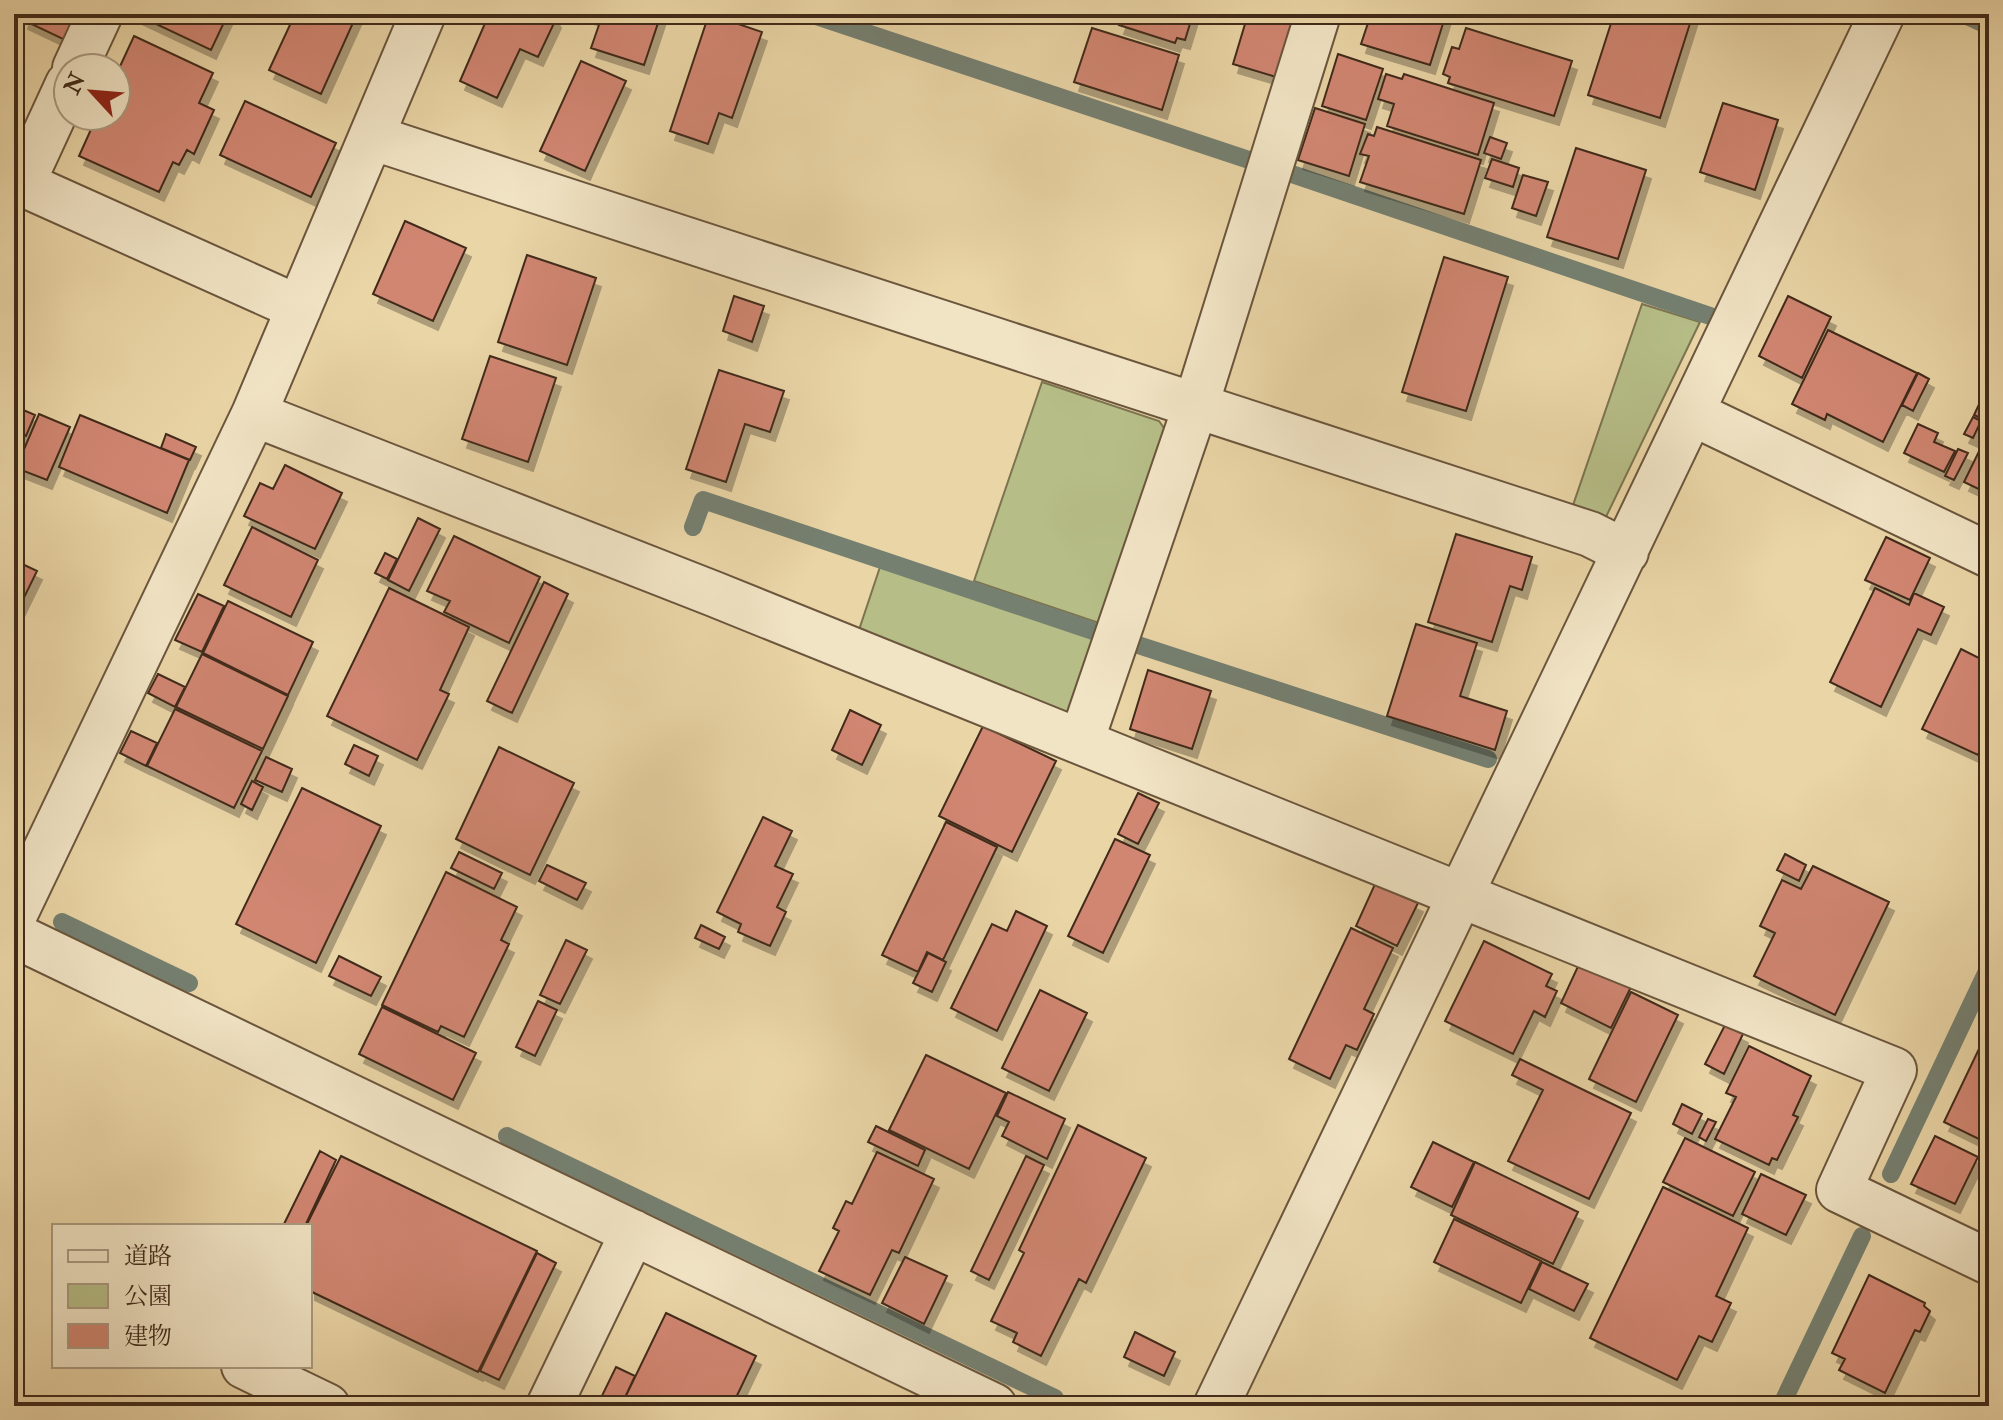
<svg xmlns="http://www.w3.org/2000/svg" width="2003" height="1420" viewBox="0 0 2003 1420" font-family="'IM FELL Double Pica','Noto Serif JP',serif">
<defs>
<filter id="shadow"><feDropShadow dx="5" dy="9" stdDeviation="0" flood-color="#0004"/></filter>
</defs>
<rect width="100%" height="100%" fill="#ead5a6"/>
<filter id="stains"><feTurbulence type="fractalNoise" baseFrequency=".0025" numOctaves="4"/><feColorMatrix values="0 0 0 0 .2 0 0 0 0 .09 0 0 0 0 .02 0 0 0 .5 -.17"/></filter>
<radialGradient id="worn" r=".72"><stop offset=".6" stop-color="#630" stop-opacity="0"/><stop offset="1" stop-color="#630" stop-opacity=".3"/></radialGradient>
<path fill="#b6bd87" stroke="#7c7450" stroke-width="2" d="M 1642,304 L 1700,322 L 1604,521 L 1571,511 Z
M 1042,382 L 1159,421 L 1169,435 L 1105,625 L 974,581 Z
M 880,567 L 1100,641 L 1078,707 L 1065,715 L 858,633 Z"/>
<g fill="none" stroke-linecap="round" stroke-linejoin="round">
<path stroke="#758071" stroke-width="18" d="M 810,14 L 1252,161
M 1963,14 L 1989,26
M 1283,171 L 1716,318
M 693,527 L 703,500 L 1099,633
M 1135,644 L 1488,759
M 62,922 L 189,983
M 507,1136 L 1055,1398
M 1891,1174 L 1989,967
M 1781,1406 L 1862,1236"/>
</g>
<path fill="#d18672" stroke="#412b1a" stroke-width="2" filter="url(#shadow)" d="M 25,14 L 76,14 L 65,40 L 23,20 Z
M 135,14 L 228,14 L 211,50 Z
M 295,14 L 357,14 L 321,94 L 269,70 Z
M 489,14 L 553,14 L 556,19 L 538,57 L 520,49 L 497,98 L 460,81 Z
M 586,14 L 661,14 L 644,65 L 591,48 L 601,19 Z
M 709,14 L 762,32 L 732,118 L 719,113 L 708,144 L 670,131 Z
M 1123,14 L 1193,14 L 1185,40 L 1177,38 L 1175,43 L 1119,25 Z
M 1248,14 L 1296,15 L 1276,77 L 1233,64 Z
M 1371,14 L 1446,14 L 1430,65 L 1361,44 Z
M 1614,14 L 1693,14 L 1660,118 L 1588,95 Z
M 1092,28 L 1179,55 L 1162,110 L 1074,82 Z
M 1466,28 L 1572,61 L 1554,116 L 1448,83 L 1450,77 L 1443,74 L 1452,47 L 1459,49 Z
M 134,36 L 213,73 L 199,103 L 214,110 L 194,154 L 187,150 L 179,165 L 173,162 L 159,192 L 79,156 L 97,116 L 116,116 L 116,75 Z
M 1338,54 L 1383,69 L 1366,120 L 1322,106 Z
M 581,61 L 626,81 L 585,171 L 540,151 Z
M 1386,74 L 1402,79 L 1404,74 L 1494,103 L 1478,155 L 1387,126 L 1394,104 L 1378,99 Z
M 245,101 L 336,143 L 311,197 L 220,155 Z
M 1723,103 L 1778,120 L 1755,190 L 1700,172 Z
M 1315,108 L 1365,124 L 1349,176 L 1298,160 Z
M 1377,127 L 1481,160 L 1464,214 L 1360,182 L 1369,156 L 1360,154 L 1368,134 L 1374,136 Z
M 1490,137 L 1507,143 L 1501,159 L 1484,153 Z
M 1576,148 L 1646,170 L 1618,259 L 1547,237 Z
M 1492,159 L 1519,168 L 1513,187 L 1485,178 Z
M 1523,175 L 1548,182 L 1536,216 L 1512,208 Z
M 405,221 L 466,248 L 433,321 L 373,294 Z
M 527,255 L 596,278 L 567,365 L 498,342 Z
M 1444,257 L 1508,277 L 1466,411 L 1402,392 Z
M 734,296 L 764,306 L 752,342 L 723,331 Z
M 1788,296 L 1831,317 L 1802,378 L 1759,356 Z
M 1828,330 L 1917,373 L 1883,442 L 1827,414 L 1825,420 L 1792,404 Z
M 490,356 L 556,378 L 528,462 L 462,439 Z
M 719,370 L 784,391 L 770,432 L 745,424 L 726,482 L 686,469 Z
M 1918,373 L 1929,379 L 1913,411 L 1902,405 Z
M 1982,398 L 1989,401 L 1989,422 L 1974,415 Z
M 14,406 L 35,415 L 26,436 L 14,431 Z
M 39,414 L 70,427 L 47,480 L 16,468 Z
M 80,415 L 189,460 L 167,513 L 59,467 Z
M 1973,417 L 1981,421 L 1973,438 L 1964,434 Z
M 1918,424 L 1938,433 L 1934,442 L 1955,451 L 1944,472 L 1904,453 Z
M 1988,433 L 1989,433 L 1989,494 L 1964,482 Z
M 166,434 L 196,447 L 190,460 L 161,448 Z
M 1958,449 L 1968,453 L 1954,480 L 1945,476 Z
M 285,465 L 342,493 L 315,549 L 244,516 L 260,483 L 273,489 Z
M 418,518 L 440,529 L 409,591 L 388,580 Z
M 252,527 L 318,560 L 291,617 L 224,585 Z
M 1456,534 L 1532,557 L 1522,590 L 1510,586 L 1492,642 L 1428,622 Z
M 454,536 L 540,577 L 509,643 L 444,612 L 450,601 L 427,591 Z
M 1886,537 L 1930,558 L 1910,600 L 1865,580 Z
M 385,553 L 397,559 L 387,579 L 375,573 Z
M 14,560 L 37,571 L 14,618 Z
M 544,582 L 568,594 L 512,713 L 487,701 Z
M 389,588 L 469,627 L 440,690 L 449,694 L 417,760 L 327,716 Z
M 1875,588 L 1909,605 L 1914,593 L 1944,607 L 1931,635 L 1918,629 L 1881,707 L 1830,682 Z
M 198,594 L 224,606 L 202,652 L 175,640 Z
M 228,601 L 313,642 L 288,695 L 203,653 Z
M 1416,624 L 1477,643 L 1460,696 L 1507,711 L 1495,750 L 1387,716 Z
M 1961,649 L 1989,663 L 1989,731 L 1978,755 L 1922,729 Z
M 202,654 L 288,696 L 263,749 L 176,707 Z
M 1148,670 L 1211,691 L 1192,749 L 1130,729 Z
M 158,674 L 185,687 L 175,707 L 148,693 Z
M 175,709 L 262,751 L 234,808 L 147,766 Z
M 850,710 L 881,725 L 862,765 L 832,750 Z
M 983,726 L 1056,761 L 1012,852 L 939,816 Z
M 131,731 L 157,743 L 146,766 L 120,753 Z
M 354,745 L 378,756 L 369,776 L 345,764 Z
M 499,747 L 574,783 L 530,875 L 456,839 Z
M 266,757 L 292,769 L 282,792 L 255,780 Z
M 252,781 L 263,787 L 252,810 L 241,804 Z
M 302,788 L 381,826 L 316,963 L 236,924 Z
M 1138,793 L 1159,803 L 1138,844 L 1118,834 Z
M 763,817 L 792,831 L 775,866 L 793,874 L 777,907 L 786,912 L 770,946 L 738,932 L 741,924 L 717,912 Z
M 946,822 L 997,847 L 943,960 L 927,952 L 918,972 L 882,955 Z
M 1115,839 L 1150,855 L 1103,953 L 1068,936 Z
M 459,852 L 502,873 L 494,889 L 451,868 Z
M 1785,854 L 1806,865 L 1799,881 L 1777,870 Z
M 547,865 L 586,883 L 577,900 L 539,881 Z
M 1813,866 L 1889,902 L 1835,1015 L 1754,976 L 1775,933 L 1760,926 L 1782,880 L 1801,889 Z
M 446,872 L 517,907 L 501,940 L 509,944 L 464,1037 L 441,1026 L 438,1032 L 382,1005 Z
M 1375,884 L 1418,903 L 1397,946 L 1356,926 Z
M 1016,911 L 1047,926 L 997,1031 L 951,1008 L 992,924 L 1007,931 Z
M 701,925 L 725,937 L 719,949 L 695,938 Z
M 1351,928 L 1393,948 L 1364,1009 L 1374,1014 L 1357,1050 L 1346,1045 L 1330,1079 L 1289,1059 Z
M 566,940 L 587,950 L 560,1004 L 540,995 Z
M 1484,941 L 1552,974 L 1546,986 L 1557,991 L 1545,1017 L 1534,1011 L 1513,1054 L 1445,1021 Z
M 928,953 L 946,962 L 932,992 L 913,983 Z
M 339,956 L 381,977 L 371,996 L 329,976 Z
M 1580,962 L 1631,987 L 1611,1028 L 1561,1003 Z
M 1040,990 L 1087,1013 L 1049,1091 L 1002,1068 Z
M 1631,992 L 1678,1015 L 1636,1102 L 1589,1079 Z
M 538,1001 L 557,1010 L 535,1056 L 516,1047 Z
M 382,1007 L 476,1053 L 453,1100 L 359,1054 Z
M 1725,1025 L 1743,1034 L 1724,1074 L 1705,1064 Z
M 1989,1028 L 1989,1144 L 1944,1122 Z
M 1749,1046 L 1811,1076 L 1793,1115 L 1798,1117 L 1777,1160 L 1772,1158 L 1769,1165 L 1715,1139 L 1736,1097 L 1726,1093 Z
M 926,1055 L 1006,1093 L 969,1169 L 889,1130 Z
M 1520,1059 L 1631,1113 L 1589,1199 L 1508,1161 L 1543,1090 L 1512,1075 Z
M 1008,1092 L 1065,1119 L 1047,1159 L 1002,1136 L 1009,1122 L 997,1116 Z
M 1682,1104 L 1702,1114 L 1692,1134 L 1673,1124 Z
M 1708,1119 L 1716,1122 L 1706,1141 L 1699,1137 Z
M 1078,1125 L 1146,1158 L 1086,1283 L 1079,1279 L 1041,1356 L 1013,1342 L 1017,1333 L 991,1321 L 1024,1253 L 1019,1250 Z
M 876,1126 L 925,1150 L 918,1166 L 868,1142 Z
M 1935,1136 L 1978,1157 L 1955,1204 L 1911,1184 Z
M 1685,1138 L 1755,1172 L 1733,1216 L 1663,1182 Z
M 1433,1142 L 1474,1162 L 1452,1207 L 1411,1187 Z
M 320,1151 L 336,1160 L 305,1226 L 283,1226 Z
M 877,1152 L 934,1179 L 899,1253 L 892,1250 L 870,1295 L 819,1271 L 839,1231 L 833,1228 L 846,1201 L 852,1204 Z
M 341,1156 L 537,1251 L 478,1372 L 310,1291 L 310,1226 L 306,1226 Z
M 1026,1156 L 1044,1165 L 989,1280 L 971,1271 Z
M 1475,1162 L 1578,1212 L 1553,1264 L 1451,1215 Z
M 1761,1174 L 1806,1195 L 1786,1235 L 1742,1214 Z
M 1663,1187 L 1748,1228 L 1716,1296 L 1731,1303 L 1712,1342 L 1699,1336 L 1677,1380 L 1590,1338 Z
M 1454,1219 L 1541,1261 L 1521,1303 L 1434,1262 Z
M 537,1253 L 556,1263 L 499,1380 L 480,1371 Z
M 905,1257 L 947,1276 L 924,1324 L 882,1303 Z
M 1542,1262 L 1588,1284 L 1574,1311 L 1529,1289 Z
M 1869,1275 L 1925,1303 L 1924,1306 L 1930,1311 L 1920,1332 L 1915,1330 L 1885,1393 L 1839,1370 L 1845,1359 L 1832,1353 Z
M 666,1313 L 756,1356 L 732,1406 L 621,1406 Z
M 1135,1332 L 1175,1352 L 1164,1376 L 1124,1357 Z
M 616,1367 L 635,1376 L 621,1406 L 597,1406 Z"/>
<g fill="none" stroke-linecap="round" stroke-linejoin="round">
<g stroke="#6b563d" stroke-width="48">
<path id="minor" d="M 75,68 L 100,14
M 371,137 L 1590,534 L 1626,552
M 14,180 L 299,308
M 22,184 L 68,84
M 254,414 L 714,594 L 1894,1070 L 1839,1190 L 1989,1262
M 1694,414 L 1989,555
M 1081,742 L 1196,405 L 1318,14
M 14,916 L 254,414 L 423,14
M 14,935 L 994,1406
M 244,1366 L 327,1406
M 549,1406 L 633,1232
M 1216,1406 L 1882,14"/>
</g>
<use href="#minor" stroke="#f1e4c5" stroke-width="44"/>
</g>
<rect width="2003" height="1420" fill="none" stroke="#ead5a6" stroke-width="48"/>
<rect x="16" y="16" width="1971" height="1388" fill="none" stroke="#412b1a" stroke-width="4"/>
<rect x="24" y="24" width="1955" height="1372" fill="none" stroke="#412b1a" stroke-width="2"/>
<rect x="52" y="1224" width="260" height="144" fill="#f1e4c5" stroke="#ab9a81" stroke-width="2"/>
<rect x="68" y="1250" width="40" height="12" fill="#f1e4c5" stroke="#ab9a81" stroke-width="2"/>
<text x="124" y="1264" font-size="24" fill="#412b1a">道路</text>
<rect x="68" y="1284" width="40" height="24" fill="#b6bd87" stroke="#ab9a81" stroke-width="2"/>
<text x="124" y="1304" font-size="24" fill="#412b1a">公園</text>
<rect x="68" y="1324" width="40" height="24" fill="#d18672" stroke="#ab9a81" stroke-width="2"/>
<text x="124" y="1344" font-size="24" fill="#412b1a">建物</text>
<g transform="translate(92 92) rotate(296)"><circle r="38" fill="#f1e4c5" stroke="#ab9a81" stroke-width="2"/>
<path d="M0-6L14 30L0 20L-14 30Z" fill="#8f2418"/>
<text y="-12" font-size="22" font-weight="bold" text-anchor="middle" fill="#412b1a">N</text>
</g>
<rect width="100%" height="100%" filter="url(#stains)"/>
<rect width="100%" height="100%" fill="url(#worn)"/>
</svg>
